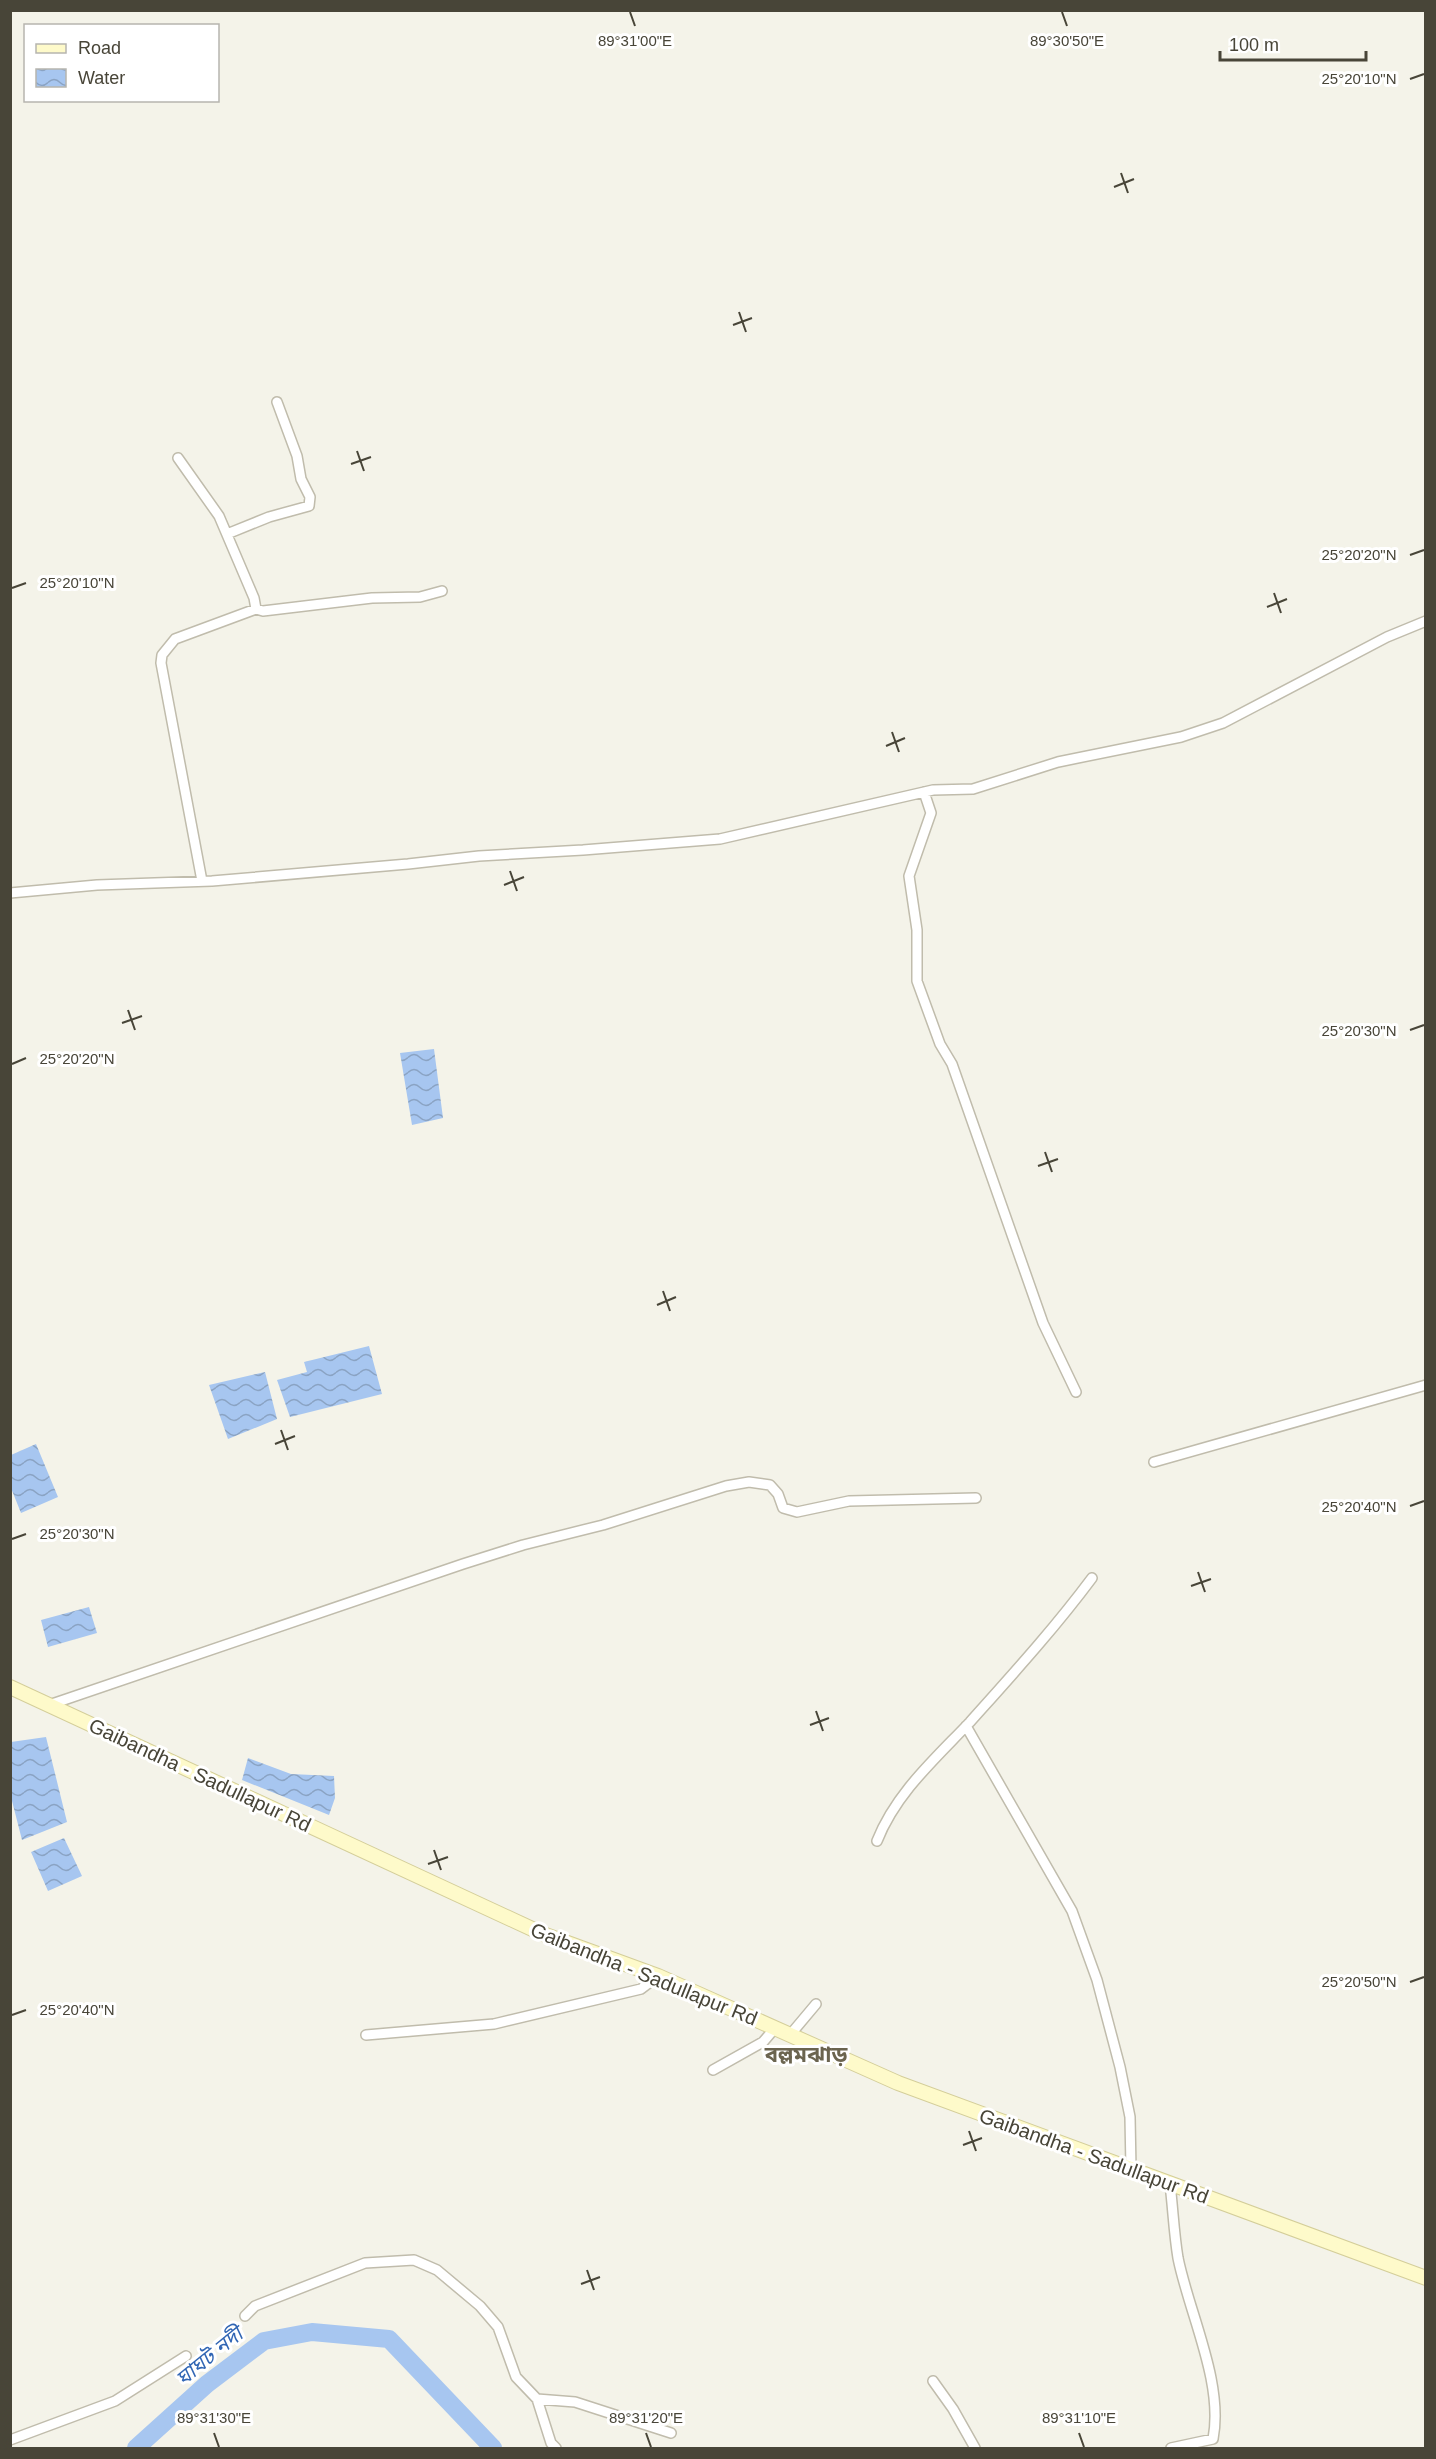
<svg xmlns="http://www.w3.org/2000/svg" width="1436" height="2459" viewBox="0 0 1436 2459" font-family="Helvetica,'Noto Sans Bengali',sans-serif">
<defs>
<pattern id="water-waves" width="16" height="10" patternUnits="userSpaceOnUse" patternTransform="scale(1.5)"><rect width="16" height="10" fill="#a7c6f0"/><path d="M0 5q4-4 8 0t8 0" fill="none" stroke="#8aa3c3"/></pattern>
</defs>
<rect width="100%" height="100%" fill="#f4f3e9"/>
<path fill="url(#water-waves)" d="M 434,1049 L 443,1118 L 412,1125 L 400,1053 Z
M 369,1346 L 382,1394 L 290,1417 L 277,1380 L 307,1372 L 304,1362 Z
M 265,1372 L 277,1419 L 228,1439 L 209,1385 Z
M 36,1444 L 58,1497 L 21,1513 L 11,1488 L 11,1455 Z
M 89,1607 L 97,1633 L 48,1647 L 41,1620 Z
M 46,1737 L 67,1822 L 22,1840 L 11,1797 L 11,1742 Z
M 248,1758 L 291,1774 L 334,1776 L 335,1798 L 329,1815 L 242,1780 Z
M 64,1838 L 82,1876 L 48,1891 L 31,1852 Z"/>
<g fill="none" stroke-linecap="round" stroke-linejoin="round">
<path stroke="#a7c6f0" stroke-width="18" d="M 136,2448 L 207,2384 L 264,2341 L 312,2332 L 389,2339 L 493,2448"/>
<g stroke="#c0bcac" stroke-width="12">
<path id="street" d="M 178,458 L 219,516 L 254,598 L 256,609
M 227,534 L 269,517 L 309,506 L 310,497 L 301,479 L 297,456 L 277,402
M 924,792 L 931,813 L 909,876 L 917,930 L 917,981 L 940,1044 L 952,1064 L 1043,1323 L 1076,1392
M 202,881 L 161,663 L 162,655 L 175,639 L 256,609 L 263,611 L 372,598 L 420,597 L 442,591
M 10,893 L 97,885 L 212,881 L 408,864 L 479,856 L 583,850 L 720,839 L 933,790 L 973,789 L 1058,762 L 1181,737 L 1223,723 L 1387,637 L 1426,621
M 1154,1462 L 1426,1385
M 49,1705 L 463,1564 L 523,1545 L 603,1525 L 726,1486 L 749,1482 L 770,1485 L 778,1494 L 783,1508 L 797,1512 L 849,1501 L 976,1498
M 966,1726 L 1072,1911 L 1097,1980 L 1120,2067 L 1130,2117 L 1131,2169
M 877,1841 C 896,1793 935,1759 970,1722 C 1012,1675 1054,1629 1092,1578
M 366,2035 L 494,2024 L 641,1989 L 658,1976
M 790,2035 L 816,2004
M 713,2070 L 763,2042 L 775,2028
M 1170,2184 C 1173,2209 1174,2234 1178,2258 C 1189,2313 1224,2383 1213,2439 L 1171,2448
M 245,2316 L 255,2306 L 365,2263 L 414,2260 L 437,2270 L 480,2306 L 498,2327 L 516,2377 L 537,2399 L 551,2443 L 556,2448
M 933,2381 L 953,2409 L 975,2448
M 537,2399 L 575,2402 L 671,2433
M 10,2440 L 115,2401 L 186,2356"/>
</g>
<g stroke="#d4ce9a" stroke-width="16">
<path id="secondary" d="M 10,1687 L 543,1934 L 658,1976 L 898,2083 L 1426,2278"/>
</g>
<use href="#street" stroke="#fff" stroke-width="9"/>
<use href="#secondary" stroke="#fefaca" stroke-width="14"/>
</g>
<path fill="none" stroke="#484538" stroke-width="2" d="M 630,12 L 635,26M 1062,12 L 1067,26M 1410,79 L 1424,74M 1121,173 L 1128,193M 1114,187 L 1134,179M 739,312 L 746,332M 733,325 L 752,318M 357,451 L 364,471M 351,464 L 371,457M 1410,555 L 1424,550M 12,588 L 26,583M 1274,593 L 1281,613M 1267,607 L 1287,599M 892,732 L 899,752M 886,746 L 905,738M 510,871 L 517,891M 504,885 L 524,877M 128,1010 L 135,1030M 122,1023 L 142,1016M 1410,1030 L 1424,1025M 12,1064 L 26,1058M 1045,1152 L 1052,1172M 1038,1166 L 1058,1159M 663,1291 L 670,1311M 657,1305 L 676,1297M 281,1430 L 288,1450M 275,1444 L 295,1436M 1410,1506 L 1424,1501M 12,1539 L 26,1534M 1198,1572 L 1205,1592M 1191,1586 L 1211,1579M 816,1711 L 823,1731M 810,1725 L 829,1718M 434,1850 L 441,1870M 428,1864 L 448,1857M 1410,1982 L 1424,1977M 12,2015 L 26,2010M 969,2131 L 976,2151M 963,2145 L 982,2138M 587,2270 L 594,2290M 581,2284 L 600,2277M 214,2433 L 219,2447M 646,2433 L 651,2447M 1079,2433 L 1084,2447"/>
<g text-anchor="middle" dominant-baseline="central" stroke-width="6" stroke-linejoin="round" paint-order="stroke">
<g font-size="20" fill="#484538" stroke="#fff">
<text transform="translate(200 1775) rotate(25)">Gaibandha - Sadullapur Rd</text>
<text transform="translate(644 1974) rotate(22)">Gaibandha - Sadullapur Rd</text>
<text transform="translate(1094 2156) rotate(20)">Gaibandha - Sadullapur Rd</text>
</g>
<g font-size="21" font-style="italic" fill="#3166b4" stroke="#fff">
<text transform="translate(209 2356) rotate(-39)">ঘাঘট নদী</text>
</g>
<g font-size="22" font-weight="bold" fill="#6b644f" stroke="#fff">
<text x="806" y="2054">বল্লমঝাড়</text>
</g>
</g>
<g font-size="15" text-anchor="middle" fill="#484538" stroke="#fff" stroke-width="6" stroke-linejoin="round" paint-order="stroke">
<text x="1067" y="46">89°30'50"E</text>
<text x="635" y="46">89°31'00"E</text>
<text x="1359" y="84">25°20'10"N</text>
<text x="1359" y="560">25°20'20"N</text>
<text x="77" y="588">25°20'10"N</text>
<text x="1359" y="1036">25°20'30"N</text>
<text x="77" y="1064">25°20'20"N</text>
<text x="1359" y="1512">25°20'40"N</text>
<text x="77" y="1539">25°20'30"N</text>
<text x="1359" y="1987">25°20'50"N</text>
<text x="77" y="2015">25°20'40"N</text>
<text x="214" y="2423">89°31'30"E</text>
<text x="646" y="2423">89°31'20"E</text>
<text x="1079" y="2423">89°31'10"E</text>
</g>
<rect width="1436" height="2459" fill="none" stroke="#484538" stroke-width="24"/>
<rect x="24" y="24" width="195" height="78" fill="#ffffff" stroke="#b6b5af" stroke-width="1.5"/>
<rect x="36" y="44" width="30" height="9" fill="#fefaca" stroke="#b6b5af" stroke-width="1.5"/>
<text x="78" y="54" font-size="18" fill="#484538">Road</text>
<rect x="36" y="69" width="30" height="18" fill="url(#water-waves)" stroke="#b6b5af" stroke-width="1.5"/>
<text x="78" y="84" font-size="18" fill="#484538">Water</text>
<path d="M1220 51v9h146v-9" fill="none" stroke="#484538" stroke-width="3"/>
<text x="1229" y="51" font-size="18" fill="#484538" stroke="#ffffff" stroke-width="4.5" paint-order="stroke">100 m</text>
</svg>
